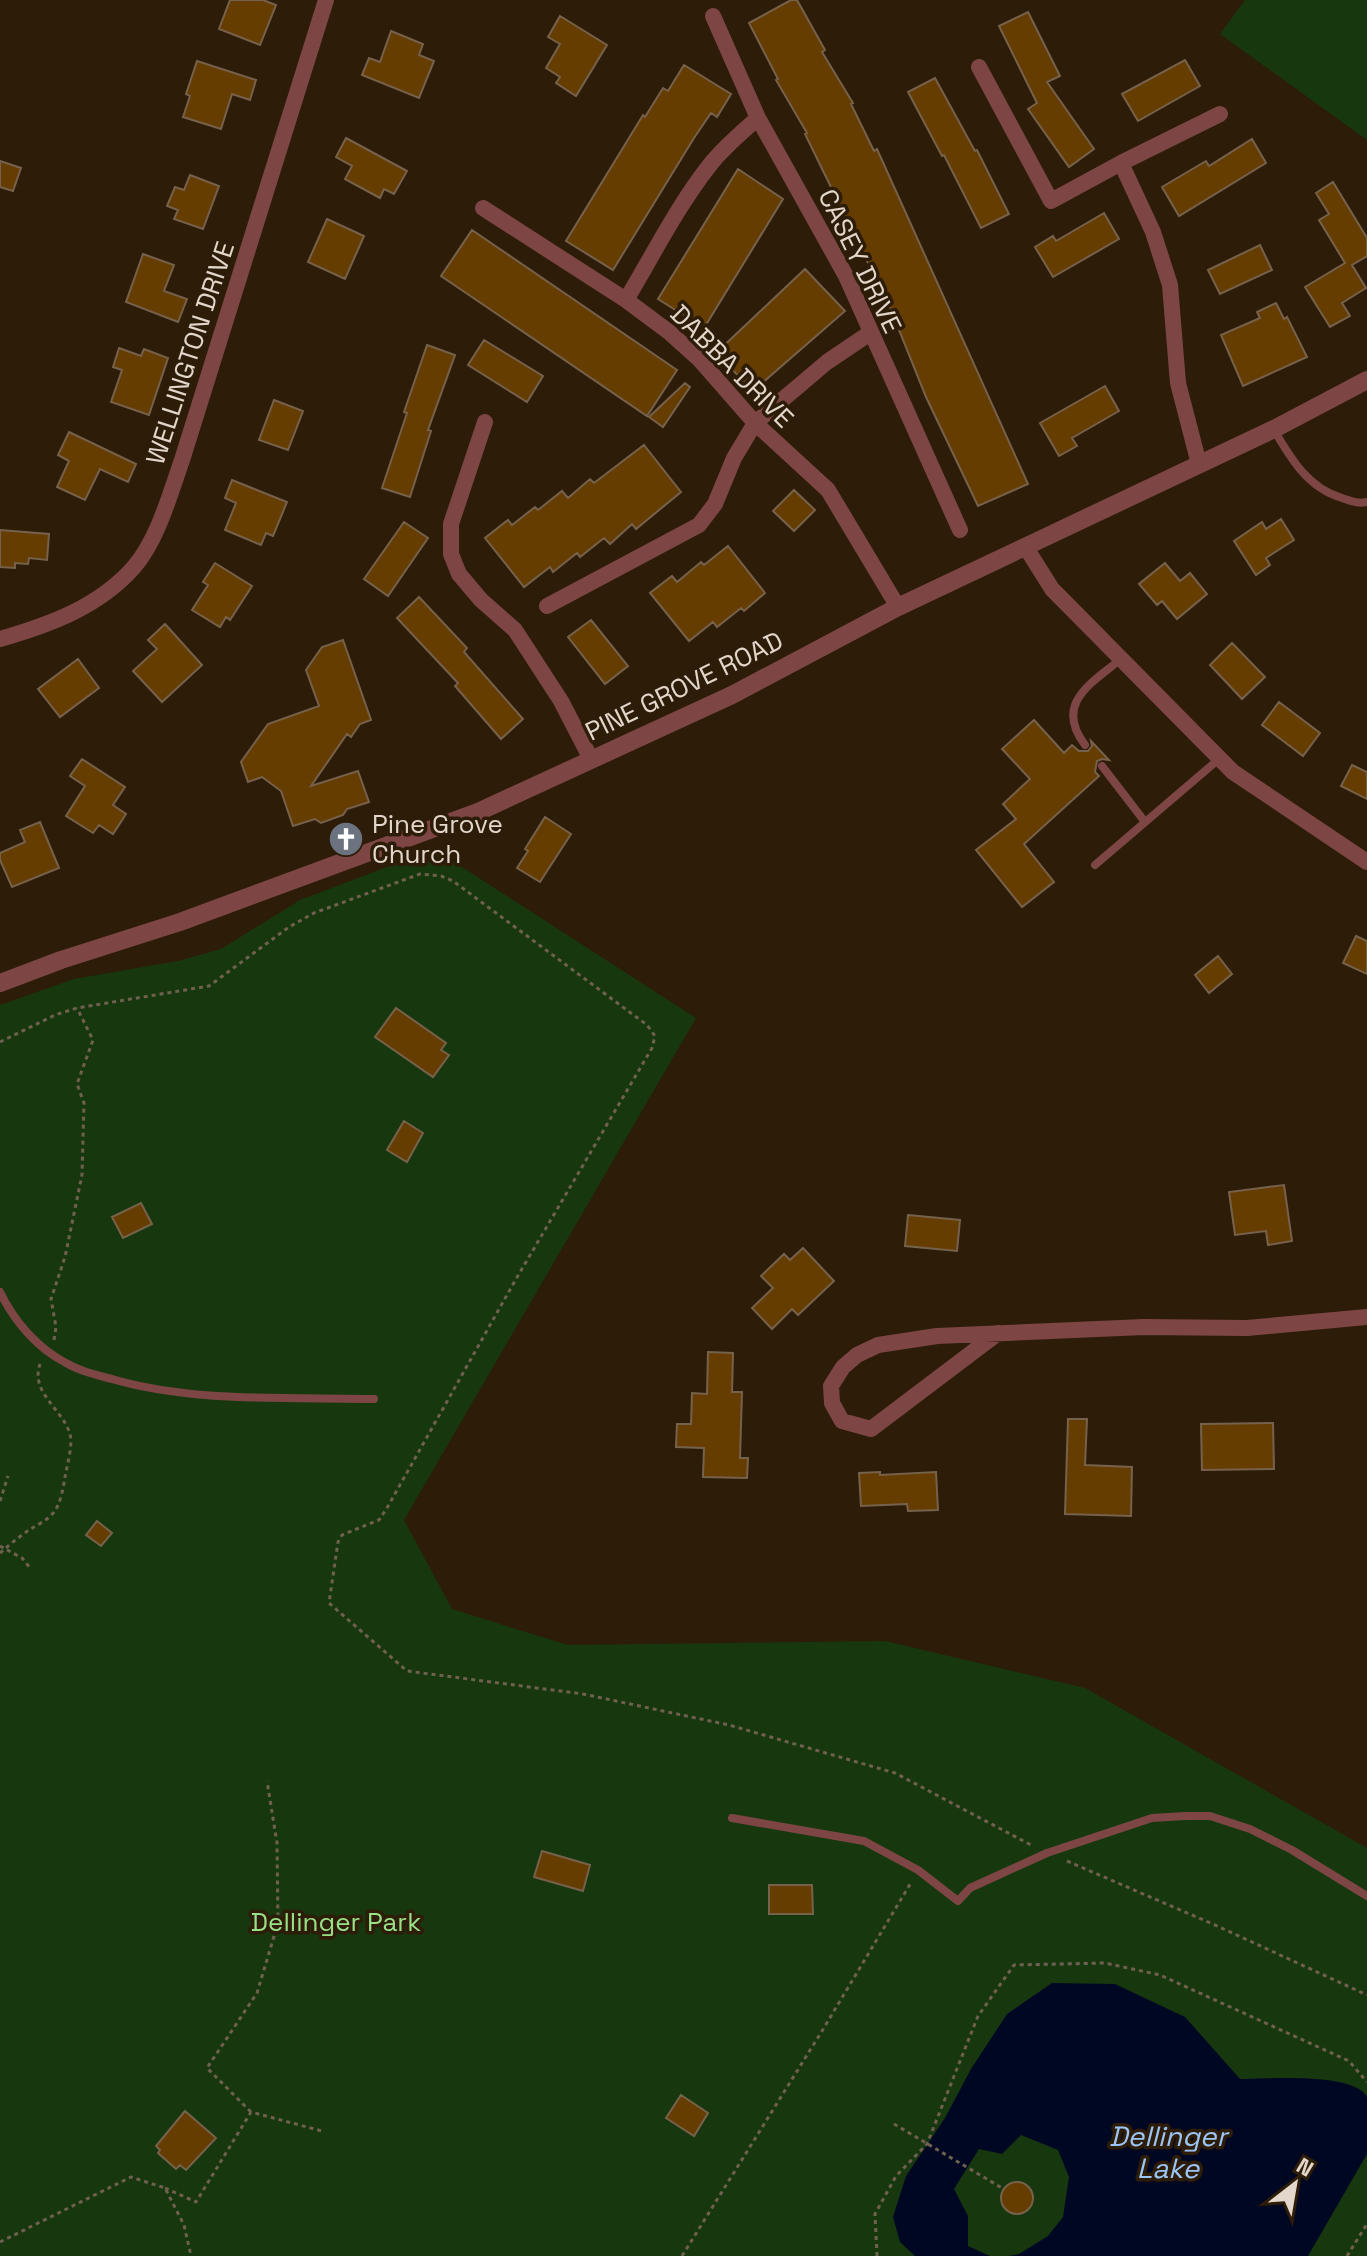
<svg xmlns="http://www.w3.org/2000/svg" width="1367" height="2256" viewBox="0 0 1367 2256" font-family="'Space Grotesk',sans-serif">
<rect width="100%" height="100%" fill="#2d1c08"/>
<path fill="#17380f" d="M 1245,0 L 1367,0 L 1367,140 L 1220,34 Z
M 434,849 L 696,1018 L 404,1520 L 452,1609 L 568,1645 L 885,1641 L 1085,1688 L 1367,1848 L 1367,2256 L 0,2256 L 0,1005 L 74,979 L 178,961 L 221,949 L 300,900 Z"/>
<path fill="#000723" d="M 1052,1983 L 1115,1984 L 1185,2017 L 1240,2079 C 1267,2079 1354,2072 1367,2097 L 1367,2154 L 1308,2256 L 1009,2256 L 1019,2254 L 1048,2236 L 1063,2217 L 1069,2177 L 1058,2150 L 1021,2135 L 1002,2154 L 979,2149 L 954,2189 L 968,2216 L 968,2246 L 990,2256 L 915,2256 L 900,2242 L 893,2217 L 906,2176 L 945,2118 L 971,2069 L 1007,2014 Z"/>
<path fill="#663d00" stroke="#76614c" stroke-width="2" d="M 230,0 L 263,0 L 276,5 L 260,45 L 219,29 Z
M 791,0 L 797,0 L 825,50 L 822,52 L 853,103 L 851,104 L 874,151 L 877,149 L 1028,484 L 978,506 L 926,397 L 891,310 L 805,134 L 807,133 L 776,80 L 778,79 L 749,23 Z
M 1028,12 L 1060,76 L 1047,82 L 1094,149 L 1069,167 L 1028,109 L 1037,103 L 999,26 Z
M 560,16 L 607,45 L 576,96 L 556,83 L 560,77 L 546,68 L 560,44 L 548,37 Z
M 391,31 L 423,44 L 419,55 L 434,61 L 419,98 L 362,75 L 369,58 L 380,62 Z
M 1185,60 L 1200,86 L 1138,121 L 1122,94 Z
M 197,61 L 256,80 L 250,100 L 232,94 L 221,129 L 183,117 L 190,96 L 186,94 Z
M 684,65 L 731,94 L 717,117 L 711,113 L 694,138 L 613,270 L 566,241 L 643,115 L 645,117 L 663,88 L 668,91 Z
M 935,78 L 975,151 L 977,150 L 1009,214 L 981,228 L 944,155 L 942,156 L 908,92 Z
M 346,138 L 407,171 L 394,194 L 384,189 L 380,198 L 345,179 L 352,166 L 336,157 Z
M 1252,139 L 1266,163 L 1179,216 L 1162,187 L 1206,161 L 1209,166 Z
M 0,161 L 21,168 L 13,191 L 0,187 Z
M 738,169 L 783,199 L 704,328 L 658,299 Z
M 190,175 L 219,186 L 203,229 L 174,219 L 178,210 L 167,206 L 175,187 L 184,190 Z
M 1333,182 L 1367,238 L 1367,256 L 1352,265 L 1366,288 L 1342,303 L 1350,316 L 1330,327 L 1305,287 L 1345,263 L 1319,220 L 1329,214 L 1316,193 Z
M 1104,213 L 1119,239 L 1053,277 L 1035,247 L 1053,236 L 1056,241 Z
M 327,219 L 364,236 L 345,279 L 308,262 Z
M 472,230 L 677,370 L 647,416 L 441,276 Z
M 1260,245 L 1272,270 L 1220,294 L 1208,270 Z
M 143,254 L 174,265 L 164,291 L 187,299 L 178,322 L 126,302 Z
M 805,269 L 845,311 L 753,391 L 716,353 Z
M 1276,303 L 1284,319 L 1287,317 L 1307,357 L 1243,386 L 1221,335 L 1260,318 L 1257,312 Z
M 484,340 L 543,376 L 527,402 L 468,365 Z
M 427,345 L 455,355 L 428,430 L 431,431 L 410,497 L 382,488 L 407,413 L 404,412 Z
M 119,348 L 141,356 L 144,349 L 168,358 L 149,415 L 111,402 L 122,370 L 113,367 Z
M 685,383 L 690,387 L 663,427 L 649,417 Z
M 1105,386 L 1119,411 L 1072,438 L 1077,446 L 1059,456 L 1040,423 Z
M 274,400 L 303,411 L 288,450 L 259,440 Z
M 69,432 L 136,464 L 128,482 L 100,469 L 85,500 L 57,487 L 69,461 L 58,455 Z
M 644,445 L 681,492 L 636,529 L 632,524 L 610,544 L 604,538 L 580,557 L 577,553 L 553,572 L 550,567 L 524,587 L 485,538 L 508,520 L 512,525 L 535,507 L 538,510 L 562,491 L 568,498 L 590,479 L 594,483 Z
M 232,480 L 287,502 L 273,536 L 266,533 L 261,545 L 225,530 L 236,503 L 225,498 Z
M 794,490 L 815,510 L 794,531 L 773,511 Z
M 1281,519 L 1294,540 L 1266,558 L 1270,565 L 1256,575 L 1234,541 L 1262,522 L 1266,529 Z
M 404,522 L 428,538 L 388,596 L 364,579 Z
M 0,530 L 49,534 L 47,560 L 29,558 L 28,564 L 15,563 L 15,568 L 0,567 Z
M 728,546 L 765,593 L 744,611 L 741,608 L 717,627 L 713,622 L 689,641 L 650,593 L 672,576 L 677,582 L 701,562 L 704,565 Z
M 215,563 L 252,586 L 230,620 L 226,617 L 220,627 L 192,610 L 208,585 L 203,582 Z
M 1165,563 L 1180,581 L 1190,573 L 1207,594 L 1177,619 L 1162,601 L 1157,605 L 1139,584 Z
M 419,597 L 467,648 L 464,652 L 523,719 L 501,739 L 455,686 L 458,683 L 397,618 Z
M 591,620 L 628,666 L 605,684 L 568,637 Z
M 165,624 L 202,665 L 162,702 L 133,671 L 157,649 L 148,640 Z
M 343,640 L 371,720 L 360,724 L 351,737 L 347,734 L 311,786 L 358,771 L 369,802 L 347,809 L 343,815 L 321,823 L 315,819 L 293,826 L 281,791 L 262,777 L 248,782 L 241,762 L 268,724 L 319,706 L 306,670 L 322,647 Z
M 1232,643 L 1265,677 L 1242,699 L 1210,665 Z
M 78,659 L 99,688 L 60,717 L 38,689 Z
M 1279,702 L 1320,733 L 1303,756 L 1262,725 Z
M 1034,720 L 1064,753 L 1072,745 L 1079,751 L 1088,751 L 1092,746 L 1091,741 L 1109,760 L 1102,759 L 1097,761 L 1095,772 L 1099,776 L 1024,844 L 1054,882 L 1022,907 L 976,850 L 1016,819 L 1003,804 L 1030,779 L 1002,749 Z
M 82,759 L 125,787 L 113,805 L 126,814 L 113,834 L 99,825 L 93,833 L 66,816 L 85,786 L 70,776 Z
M 1352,765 L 1367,772 L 1367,799 L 1341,786 Z
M 545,817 L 571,834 L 540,882 L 517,868 L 528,851 L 525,849 Z
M 40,822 L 59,868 L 12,887 L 0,860 L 0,853 L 25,842 L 20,830 Z
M 1356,936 L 1367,941 L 1367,974 L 1343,963 Z
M 1218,956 L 1232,974 L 1209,993 L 1195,975 Z
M 396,1008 L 446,1043 L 441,1050 L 449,1055 L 433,1077 L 375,1037 Z
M 404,1121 L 423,1133 L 407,1162 L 387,1150 Z
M 1284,1185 L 1292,1241 L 1268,1245 L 1266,1231 L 1235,1235 L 1229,1192 Z
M 141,1203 L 152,1224 L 123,1238 L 112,1217 Z
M 908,1215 L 960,1220 L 957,1251 L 905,1246 Z
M 803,1248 L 834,1281 L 798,1315 L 792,1309 L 772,1329 L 752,1308 L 773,1288 L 761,1276 L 784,1254 L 790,1260 Z
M 708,1352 L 733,1353 L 732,1392 L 742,1392 L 740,1458 L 748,1458 L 747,1478 L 703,1477 L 704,1448 L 676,1447 L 677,1424 L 691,1424 L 692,1393 L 707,1394 Z
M 1068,1419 L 1087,1419 L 1085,1465 L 1132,1467 L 1131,1516 L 1065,1514 Z
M 1273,1423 L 1274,1469 L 1202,1470 L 1201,1424 Z
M 880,1472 L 880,1475 L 936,1472 L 938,1510 L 908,1511 L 907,1504 L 861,1506 L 859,1473 Z
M 97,1521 L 112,1533 L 101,1546 L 86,1535 Z
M 542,1851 L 590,1865 L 583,1891 L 534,1877 Z
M 769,1885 L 812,1885 L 813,1914 L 769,1914 Z
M 681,2095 L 708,2113 L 694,2136 L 666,2118 Z
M 185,2111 L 216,2138 L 186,2170 L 180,2165 L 176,2169 L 158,2153 L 160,2150 L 156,2146 Z
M1001 2198a16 16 0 1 1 32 0a16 16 0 1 1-32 0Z"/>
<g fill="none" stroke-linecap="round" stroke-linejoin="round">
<path stroke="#6f604f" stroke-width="3" stroke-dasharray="4 4" stroke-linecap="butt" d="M 0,1042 L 55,1015 L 77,1008 L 209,986 L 289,927 L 314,913 L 420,874 L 441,876 L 453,881 L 647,1025 L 655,1036 L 652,1048 L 516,1279 L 387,1508 L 379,1520 L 342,1535 L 338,1542 L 329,1603 L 407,1671 L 583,1694 L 729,1725 L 895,1773 L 1031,1845
M 54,1340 L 56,1327 L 51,1299 L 65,1257 L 82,1175 L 84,1103 L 77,1084 L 93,1040 L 77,1008
M 0,1501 L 8,1476
M 0,1546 L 22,1558 L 31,1569
M 0,1553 C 9,1545 19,1537 29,1530 C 37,1525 48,1520 54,1512 C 61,1503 63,1488 65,1477 C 67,1465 73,1446 70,1434 C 62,1408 30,1393 40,1364
M 1067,1861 L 1215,1925 L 1367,1995
M 251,2112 L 207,2068 L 257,1993 L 278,1923 L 277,1843 L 267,1781
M 894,2124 L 1002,2188
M 165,2188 L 196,2202 L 251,2112 L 322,2131
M 0,2242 L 131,2177 L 165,2188 L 184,2225 L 191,2256
M 682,2256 L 822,2031 L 912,1881
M 877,2256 L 875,2214 L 896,2176 L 927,2144 L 978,2016 L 1014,1965 L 1105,1963 L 1160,1975 L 1349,2061 L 1367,2082
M 1347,2256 L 1367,2224"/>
<path stroke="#7d4644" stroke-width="8" d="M 1274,430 C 1291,459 1308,488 1342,498 C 1351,501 1358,504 1367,502
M 1085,745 C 1054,704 1090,684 1121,659
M 1102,766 L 1145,822
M 1095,865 L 1219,759
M 0,1292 C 14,1321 37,1348 66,1363 C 80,1371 96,1375 112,1379 C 194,1403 288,1397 374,1399
M 732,1818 L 864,1841 L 918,1870 L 958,1901 L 970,1888 L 1047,1853 L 1152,1818 L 1185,1816 L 1210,1816 L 1250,1829 L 1292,1850 L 1367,1896"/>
<path stroke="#7d4644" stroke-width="16" d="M 713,16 L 758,118 L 846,276 L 960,530
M 979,67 L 1051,201 L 1121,163
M 483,208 L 626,300 L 669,332 L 699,359 L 755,423 L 828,490 L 898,607
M 626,300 C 653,255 677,207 709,166 C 723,148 741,133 758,118
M 485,422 L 451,524 L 451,554 L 459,574 L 481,600 L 515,630 L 561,701 L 591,759
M 1199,464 L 1178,383 L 1170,285 L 1153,232 L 1121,163 L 1220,114
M 1025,546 L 1052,589 L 1233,772 L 1367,862
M 547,606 L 699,525 L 715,504 L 734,458 L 755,423 L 827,362 L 870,333
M 0,639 C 49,625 99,607 134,567 C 158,539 170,494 182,460 L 326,0
M 998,1333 L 871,1429 L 842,1421 L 832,1403 L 831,1386 L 843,1367 L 857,1355 L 878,1345 L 937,1336 L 1144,1327 L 1247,1328 L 1367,1317"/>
<path stroke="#7d4644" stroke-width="18" d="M 0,983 L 61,960 L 180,922 L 478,812 L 732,695 L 898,607 L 1274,429 L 1367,380"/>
</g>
<defs>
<g id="church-disc" transform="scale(1.8)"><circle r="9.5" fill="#6b7280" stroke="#2d1c08"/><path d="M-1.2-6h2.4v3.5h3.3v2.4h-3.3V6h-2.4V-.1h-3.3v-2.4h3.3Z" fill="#fff"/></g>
</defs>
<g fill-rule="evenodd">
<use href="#church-disc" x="346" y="839"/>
</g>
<g text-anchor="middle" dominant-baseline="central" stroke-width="7" stroke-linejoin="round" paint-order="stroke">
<g font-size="26" fill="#e3d7cc" stroke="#2d1c08">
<text transform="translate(860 261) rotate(64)">CASEY DRIVE</text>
<text transform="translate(190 353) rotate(-72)">WELLINGTON DRIVE</text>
<text transform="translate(732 366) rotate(45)">DABBA DRIVE</text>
<text transform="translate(684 686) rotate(-26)">PINE GROVE ROAD</text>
</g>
<g font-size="26" fill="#e3d7cc" stroke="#2d1c08" text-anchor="start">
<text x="372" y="824">Pine Grove<tspan x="372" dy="30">Church</tspan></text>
</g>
<g font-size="26" fill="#99e187" stroke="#2d1c08">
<text x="336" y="1922">Dellinger Park</text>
</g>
<g font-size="28" font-style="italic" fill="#9cc5f7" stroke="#2d1c08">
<text x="1168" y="2136">Dellinger<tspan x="1168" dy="32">Lake</tspan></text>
</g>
</g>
<g transform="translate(1295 2184) rotate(31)" stroke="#2d1c08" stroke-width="6" paint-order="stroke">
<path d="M0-6L14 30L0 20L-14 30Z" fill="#e3d7cc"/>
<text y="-12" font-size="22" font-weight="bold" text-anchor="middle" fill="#e3d7cc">N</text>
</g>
</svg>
